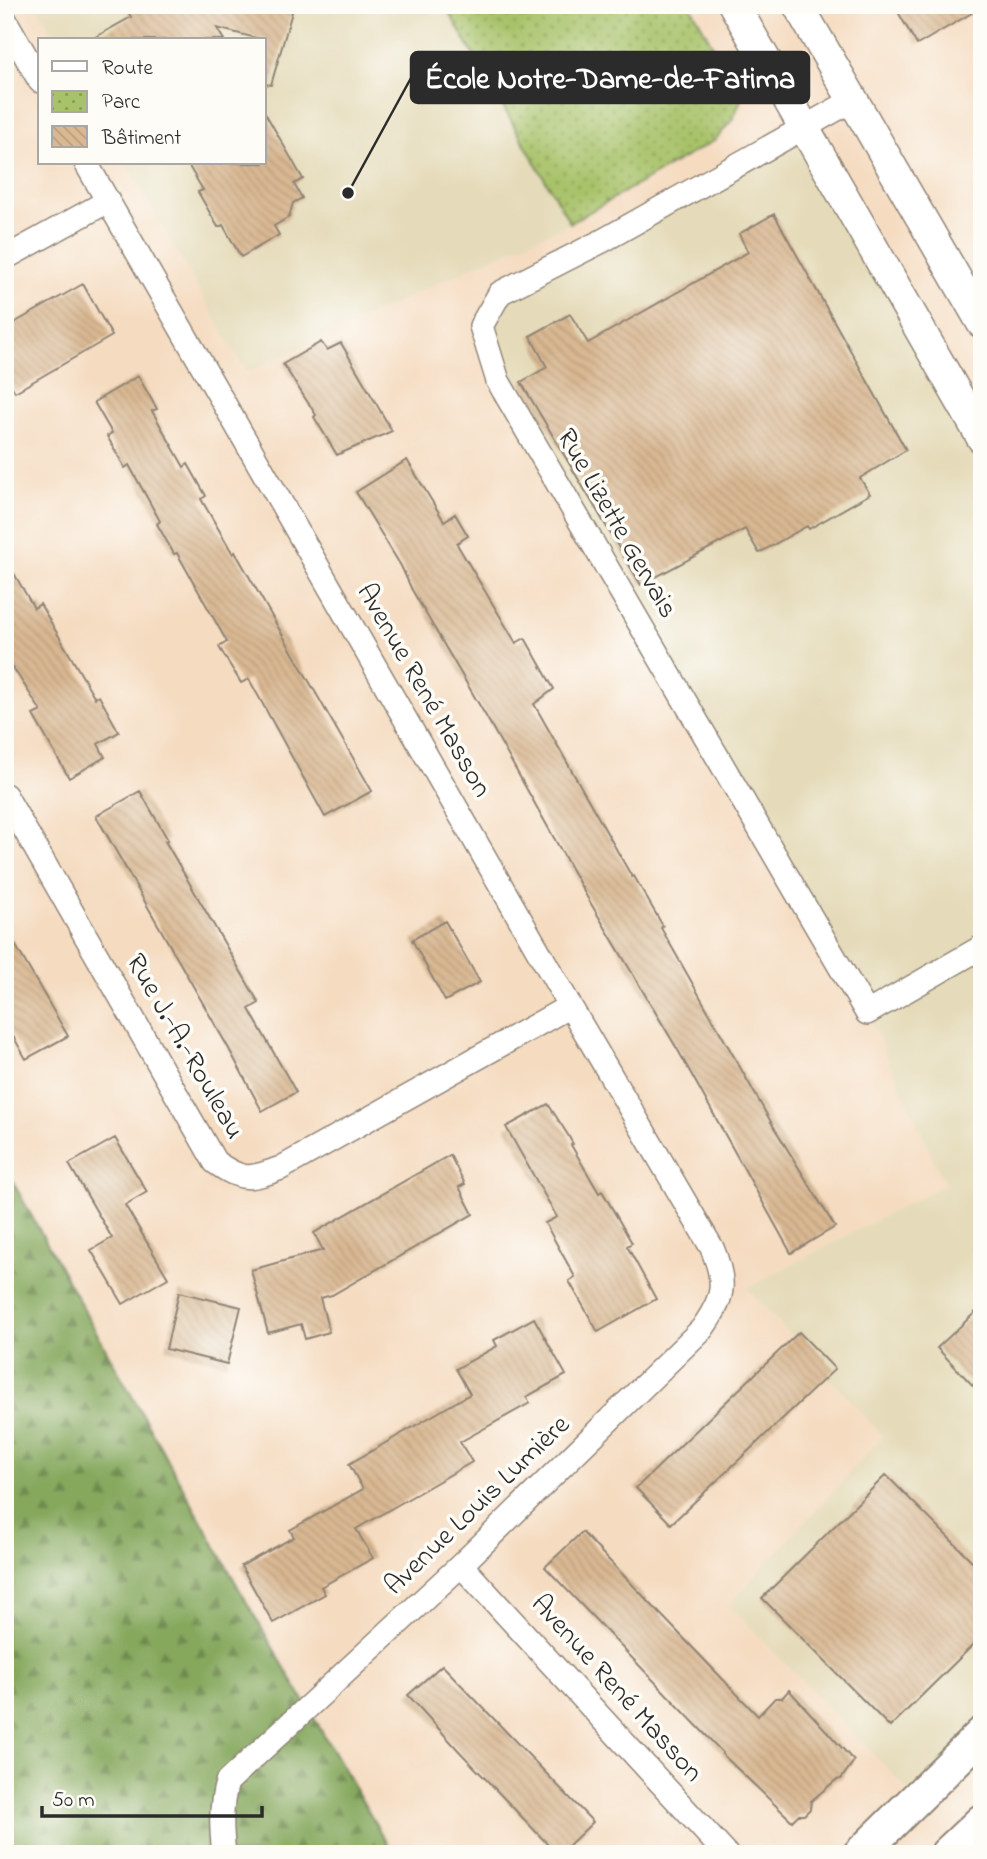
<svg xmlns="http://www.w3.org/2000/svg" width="987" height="1859" viewBox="0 0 987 1859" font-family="'Indie Flower',sans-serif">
<defs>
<pattern id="forest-firs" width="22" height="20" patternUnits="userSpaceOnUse" patternTransform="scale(1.75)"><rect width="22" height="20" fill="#85a85d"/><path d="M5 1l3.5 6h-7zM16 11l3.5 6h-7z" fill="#6d894d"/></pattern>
<pattern id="park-dots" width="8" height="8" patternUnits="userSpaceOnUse" patternTransform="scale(1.75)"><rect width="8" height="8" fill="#a7c269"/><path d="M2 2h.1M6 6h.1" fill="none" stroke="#889e57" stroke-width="1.8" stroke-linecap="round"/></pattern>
<pattern id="building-back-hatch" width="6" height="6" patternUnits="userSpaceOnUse" patternTransform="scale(1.75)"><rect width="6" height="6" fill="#d9b892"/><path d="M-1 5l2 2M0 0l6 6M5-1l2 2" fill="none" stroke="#ba9e7e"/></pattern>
</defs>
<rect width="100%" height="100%" fill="#fdfcf7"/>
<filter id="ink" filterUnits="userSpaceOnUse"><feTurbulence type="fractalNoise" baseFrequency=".0143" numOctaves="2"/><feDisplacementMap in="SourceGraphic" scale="14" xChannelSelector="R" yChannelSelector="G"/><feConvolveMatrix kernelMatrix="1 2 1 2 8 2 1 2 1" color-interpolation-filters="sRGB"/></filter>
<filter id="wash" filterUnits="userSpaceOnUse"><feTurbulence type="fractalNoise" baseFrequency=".00686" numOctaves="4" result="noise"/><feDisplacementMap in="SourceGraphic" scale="28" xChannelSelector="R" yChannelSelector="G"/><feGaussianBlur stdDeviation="1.57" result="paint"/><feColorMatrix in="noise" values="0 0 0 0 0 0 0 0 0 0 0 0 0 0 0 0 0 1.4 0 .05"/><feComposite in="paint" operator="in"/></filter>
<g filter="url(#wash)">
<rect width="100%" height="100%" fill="#f5dcc1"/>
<path fill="#e5dbba" d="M 36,5 L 445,5 L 570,223 L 472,267 L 247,373 L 126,163 L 264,163 L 264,40 L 56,40 Z
M 804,128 L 982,438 L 982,1732 L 914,1796 L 729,1605 L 883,1436 L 747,1288 L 945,1184 L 867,1013 L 634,614 L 481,326 L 500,293 Z"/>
<path fill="url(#forest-firs)" stroke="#586a44" stroke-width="2" d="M 5,1168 L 250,1608 L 393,1854 L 5,1854 Z"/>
<path fill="url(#park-dots)" stroke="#69764a" stroke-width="2" d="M 445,5 L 690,5 L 742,97 L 733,119 L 715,140 L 570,223 Z"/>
<g id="blocks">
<path fill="url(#building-back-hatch)" d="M 125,5 L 294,5 L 271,85 L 264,84 L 264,40 L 217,28 L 224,40 L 90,40 L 131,17 Z
M 894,5 L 982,5 L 982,7 L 917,45 Z
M 264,111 L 303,179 L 294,184 L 302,198 L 293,203 L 289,217 L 274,226 L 279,235 L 241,257 L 223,225 L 218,227 L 198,192 L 203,190 L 187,163 L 264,163 Z
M 774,214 L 906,450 L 860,478 L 870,494 L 809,529 L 807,526 L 759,553 L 745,529 L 641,585 L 521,382 L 547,367 L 530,336 L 570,314 L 588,343 L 748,252 L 739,234 Z
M 83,284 L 112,336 L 15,392 L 5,376 L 5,328 Z
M 321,342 L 327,350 L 341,343 L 392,431 L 337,455 L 314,417 L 316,415 L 283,364 Z
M 138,376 L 157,409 L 152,411 L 184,467 L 188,464 L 206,496 L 201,499 L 233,554 L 235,552 L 372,791 L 325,817 L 249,679 L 241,683 L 219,647 L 227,642 L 177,553 L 174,554 L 157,524 L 160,521 L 129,465 L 125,468 L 107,436 L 112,433 L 94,402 Z
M 407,460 L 444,521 L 455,514 L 468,536 L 457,543 L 458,546 L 516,643 L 525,638 L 554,689 L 534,704 L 632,877 L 634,876 L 663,926 L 661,928 L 775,1129 L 835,1227 L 791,1253 L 679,1052 L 587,897 L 487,718 L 412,590 L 401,566 L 356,492 Z
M 5,558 L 34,608 L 40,604 L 95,698 L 99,696 L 119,732 L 98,744 L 105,757 L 69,778 L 33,715 L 41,711 L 5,655 Z
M 140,791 L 168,840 L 165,841 L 259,1003 L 249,1009 L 296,1092 L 262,1111 L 229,1049 L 96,816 Z
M 445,921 L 480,982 L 445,1001 L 412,940 Z
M 5,927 L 68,1036 L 26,1059 L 5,1022 Z
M 548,1104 L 568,1135 L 573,1144 L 571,1145 L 599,1193 L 602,1191 L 632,1243 L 627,1246 L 656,1299 L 598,1332 L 569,1281 L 575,1277 L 545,1223 L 557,1217 L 506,1127 Z
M 115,1138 L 147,1192 L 125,1205 L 168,1278 L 123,1304 L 91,1250 L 112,1238 L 69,1164 Z
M 450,1155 L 465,1184 L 459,1187 L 473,1214 L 332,1295 L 320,1298 L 329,1332 L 305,1339 L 301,1324 L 268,1333 L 251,1270 L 323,1250 L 314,1233 Z
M 179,1292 L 241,1307 L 227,1364 L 166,1349 Z
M 982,1306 L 982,1395 L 937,1348 Z
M 534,1318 L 566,1375 L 526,1397 L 530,1403 L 460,1442 L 472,1462 L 356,1529 L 373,1558 L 321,1587 L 325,1594 L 273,1623 L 241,1566 L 294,1537 L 290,1530 L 363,1489 L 349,1464 L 470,1394 L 456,1369 L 497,1346 L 494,1340 Z
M 799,1332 L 835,1369 L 671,1524 L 636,1488 Z
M 886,1475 L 982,1571 L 982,1636 L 890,1727 L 762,1598 Z
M 582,1532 L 758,1716 L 775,1698 L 782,1698 L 789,1690 L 854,1761 L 841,1779 L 836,1780 L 811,1801 L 810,1809 L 804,1815 L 798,1815 L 792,1821 L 722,1754 L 723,1753 L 545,1567 Z
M 442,1665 L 593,1822 L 560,1854 L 557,1854 L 460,1752 L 408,1695 Z"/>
</g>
</g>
<g filter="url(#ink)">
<use href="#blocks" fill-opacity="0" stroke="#908476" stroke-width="2"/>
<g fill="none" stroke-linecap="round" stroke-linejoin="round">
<g stroke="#908476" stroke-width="26">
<path id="minor" d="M 5,20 L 40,81
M 853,100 L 604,240 L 500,293 L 481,326 L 498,381 L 867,1013 L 982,947
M 86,163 L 570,1006 L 712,1248 C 727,1284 724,1298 702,1329 L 461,1565 L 227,1782 C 220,1807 221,1828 224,1854
M 5,258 L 108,201
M 5,795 L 215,1162 C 242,1181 249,1180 281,1168 L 570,1006
M 461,1565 L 726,1854"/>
</g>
<g stroke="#908476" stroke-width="33">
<path id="tertiary" d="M 734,5 L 982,438
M 798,5 L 982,323"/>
</g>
<g stroke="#908476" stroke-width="37">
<path id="secondary" d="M 860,1854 L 982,1734
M 947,1854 L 982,1821"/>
</g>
<use href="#minor" stroke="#fff" stroke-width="23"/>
<use href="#tertiary" stroke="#fff" stroke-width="30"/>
<use href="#secondary" stroke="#fff" stroke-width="33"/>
</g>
</g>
<g text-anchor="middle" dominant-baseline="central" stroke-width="7" stroke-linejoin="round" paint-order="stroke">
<g font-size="28" fill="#2b2b2b" stroke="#fdfcf7">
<text transform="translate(616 524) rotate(60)">Rue Lizette Gervais</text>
<text transform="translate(423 691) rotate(60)">Avenue René Masson</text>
<text transform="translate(184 1047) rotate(60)">Rue J.-A.-Rouleau</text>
<text transform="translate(478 1506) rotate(-44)">Avenue Louis Lumière</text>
<text transform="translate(616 1689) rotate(48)">Avenue René Masson</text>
</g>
</g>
<path fill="none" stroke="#2b2b2b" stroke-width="2.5" d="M348 193L411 78"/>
<circle fill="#2b2b2b" stroke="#fdfcf7" stroke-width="2.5" cx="348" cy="193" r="7"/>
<rect fill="#2b2b2b" stroke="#2b2b2b" stroke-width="2.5" x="411" y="52" width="398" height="51" rx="7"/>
<g font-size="30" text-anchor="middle" font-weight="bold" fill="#fff">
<text x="610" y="88">École Notre-Dame-de-Fatima</text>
</g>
<rect width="987" height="1859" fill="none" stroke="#fdfcf7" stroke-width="28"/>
<rect x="38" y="38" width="228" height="126" fill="#fdfcf7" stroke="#a9a8a5" stroke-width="2"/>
<rect x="52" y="61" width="35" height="10" fill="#ffffff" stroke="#a9a8a5" stroke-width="2"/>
<text x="102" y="74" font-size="21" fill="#2b2b2b">Route</text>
<rect x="52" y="91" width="35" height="21" fill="url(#park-dots)" stroke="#a9a8a5" stroke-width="2"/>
<text x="102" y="108" font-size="21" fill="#2b2b2b">Parc</text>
<rect x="52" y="126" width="35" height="21" fill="url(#building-back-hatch)" stroke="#a9a8a5" stroke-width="2"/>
<text x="102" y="144" font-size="21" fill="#2b2b2b">Bâtiment</text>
<path d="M42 1806v10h220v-10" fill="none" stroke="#2b2b2b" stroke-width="3.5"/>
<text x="52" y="1806" font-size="21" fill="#2b2b2b" stroke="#fdfcf7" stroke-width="5" paint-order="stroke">50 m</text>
</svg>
